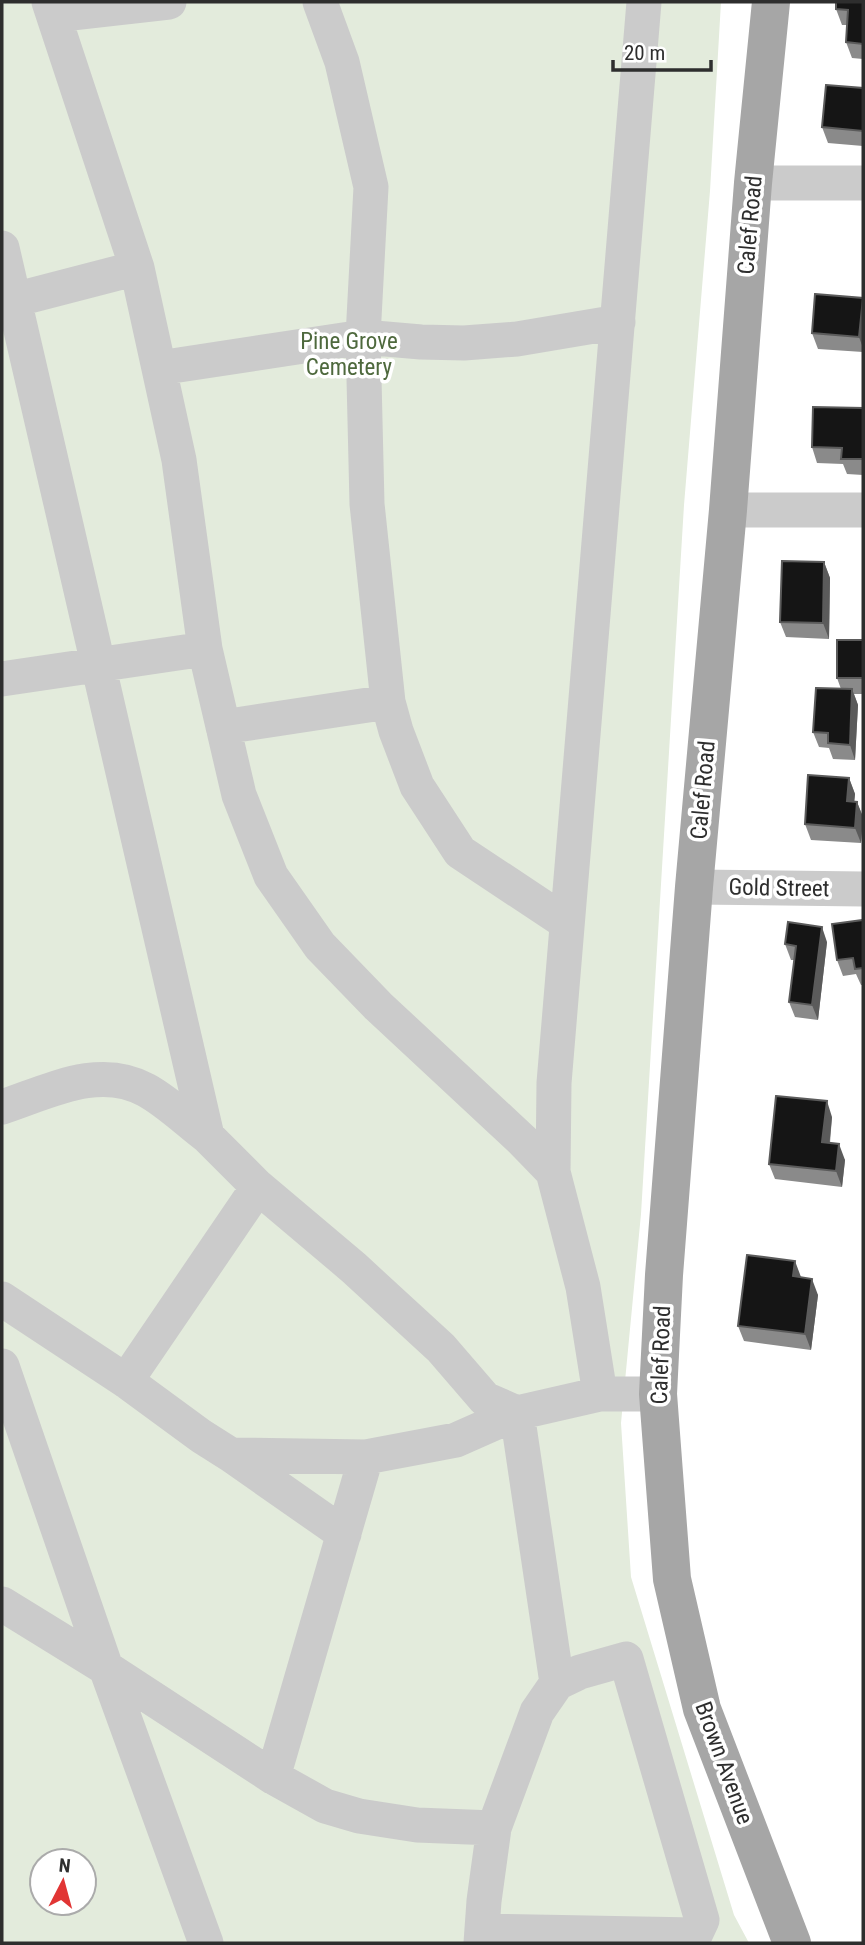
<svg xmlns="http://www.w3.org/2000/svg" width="865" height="1945" viewBox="0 0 865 1945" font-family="'Roboto Condensed',sans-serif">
<rect width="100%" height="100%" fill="#fff"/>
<path fill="#e3ebdc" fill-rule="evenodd" d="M 2,2 L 721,2 L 710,191 L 684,505 L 641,1214 L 621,1423 L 631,1577 L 734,1915 L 749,1943 L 2,1943 ZM 42,1861 L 84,1861 L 84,1903 L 42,1903 Z"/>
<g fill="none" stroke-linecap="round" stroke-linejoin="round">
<path stroke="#cbcbcb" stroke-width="35" d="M 49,2 L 137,268 L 179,460 L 205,649
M 320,2 L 342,62 L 371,187 L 363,337 L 367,504 L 388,702 L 396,731 L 417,786 L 460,852 L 567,923
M 54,15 L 169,2
M 753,183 L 863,183
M 2,248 L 207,1136 L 258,1187 L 354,1268 L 441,1348 L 485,1399 L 517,1413 L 600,1394 L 583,1287 L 553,1172 L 522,1140 L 378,1006 L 320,946 L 271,876 L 239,795 L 205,649 L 2,679
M 2,303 L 137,268
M 159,368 L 363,337 L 421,342 L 464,343 L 517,339 L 618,322
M 728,510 L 863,510
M 223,727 L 388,702
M 694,887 L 863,889
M 2,1107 C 48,1092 99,1064 146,1090 C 168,1102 187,1121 207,1136
M 553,1172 L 554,1083 L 644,2
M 2,1299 L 126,1381 L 201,1436 L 231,1455 L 366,1457 L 456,1440 L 517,1413 L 557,1683
M 2,1366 L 106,1668 L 206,1943
M 126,1381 L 258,1187
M 600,1394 L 658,1394
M 231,1455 L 344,1534
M 2,1604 L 106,1668 L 273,1777 L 325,1806 L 359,1816 L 417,1825 L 494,1828
M 273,1777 L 366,1457
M 481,1943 L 484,1901 L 494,1828 L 537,1712 L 557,1683 L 580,1672 L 626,1659 L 702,1920 L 695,1935 L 482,1931"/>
<path stroke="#a6a6a6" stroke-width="38" d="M 771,2 L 753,183 L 728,510 L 694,887 L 664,1275 L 658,1394 L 672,1579 L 702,1709 L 792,1943"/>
</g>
<path fill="#8a8a8a" d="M 863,2 L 863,59 L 852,58 L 846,42 L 847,25 L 842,25 L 836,9 Z
M 863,88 L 863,146 L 828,143 L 822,127 Z
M 863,298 L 863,352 L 818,349 L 812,333 Z
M 863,408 L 863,475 L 847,474 L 843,464 L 817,463 L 812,447 Z
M 824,562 L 830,578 L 829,639 L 786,637 L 780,622 Z
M 863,640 L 863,694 L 854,694 L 858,705 L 855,760 L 833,759 L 829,748 L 819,747 L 813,732 L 841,689 L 837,678 Z
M 849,778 L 855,794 L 854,801 L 857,802 L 863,817 L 861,843 L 811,840 L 805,824 Z
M 863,920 L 863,985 L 861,985 L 856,974 L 843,976 L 837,960 Z
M 827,942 L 818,1020 L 795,1017 L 789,1002 L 794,960 L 791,960 L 785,944 Z
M 832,1117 L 830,1143 L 845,1160 L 842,1187 L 775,1179 L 769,1164 Z
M 801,1277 L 818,1295 L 811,1350 L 744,1341 L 738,1326 Z"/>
<path fill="#5b5b5b" d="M 863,298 L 863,348 L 859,337 Z
M 824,562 L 830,578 L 829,639 L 823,623 Z
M 852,689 L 858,705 L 855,760 L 850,745 Z
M 849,778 L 855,794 L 853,817 L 847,801 Z
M 857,802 L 863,817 L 861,843 L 855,828 Z
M 822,927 L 827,942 L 818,1020 L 812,1005 Z
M 827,1101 L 832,1117 L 828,1158 L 822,1142 Z
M 839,1144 L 845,1160 L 842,1187 L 836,1171 Z
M 795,1261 L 801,1277 L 793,1276 Z
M 812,1279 L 818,1295 L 811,1350 L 805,1334 Z"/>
<path fill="#151515" stroke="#5b5b5b" stroke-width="2" d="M 836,2 L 863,2 L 863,44 L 846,42 L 848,10 L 836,9 Z
M 826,85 L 863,88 L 863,131 L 822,127 Z
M 815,294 L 863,298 L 859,337 L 812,333 Z
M 813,407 L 863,408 L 863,459 L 841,459 L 842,448 L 812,447 Z
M 782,561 L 824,562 L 823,623 L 780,622 Z
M 837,640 L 863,640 L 863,678 L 837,678 Z
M 816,688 L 852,689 L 850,745 L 828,743 L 828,733 L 813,732 Z
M 808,775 L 849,778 L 847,801 L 857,802 L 855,828 L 805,824 Z
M 863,920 L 863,968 L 855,969 L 853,958 L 837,960 L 832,924 Z
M 788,922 L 822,927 L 812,1005 L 789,1002 L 796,946 L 785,944 Z
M 776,1096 L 827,1101 L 822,1142 L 839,1144 L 836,1171 L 769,1164 Z
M 747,1255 L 795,1261 L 793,1276 L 812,1279 L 805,1334 L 738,1326 Z"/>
<g text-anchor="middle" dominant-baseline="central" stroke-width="7" stroke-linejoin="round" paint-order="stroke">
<g font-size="23" fill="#2e2e2e" stroke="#fff">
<text transform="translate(750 225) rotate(-85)">Calef Road</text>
<text transform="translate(703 790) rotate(-85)">Calef Road</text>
<text transform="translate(779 888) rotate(1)">Gold Street</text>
<text transform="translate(661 1355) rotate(-88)">Calef Road</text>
<text transform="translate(724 1763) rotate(70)">Brown Avenue</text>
</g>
<g font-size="23" fill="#4e693d" stroke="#fff">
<text x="349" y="341">Pine Grove<tspan x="349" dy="26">Cemetery</tspan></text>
</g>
</g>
<rect width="865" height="1945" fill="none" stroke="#2e2e2e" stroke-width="7"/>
<g transform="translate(63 1882) rotate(6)"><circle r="33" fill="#ffffff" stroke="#ababab" stroke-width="2"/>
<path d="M0-5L12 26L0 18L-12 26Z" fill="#e13534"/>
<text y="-10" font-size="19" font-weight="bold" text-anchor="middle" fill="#2e2e2e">N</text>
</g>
<path d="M613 60v10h98v-10" fill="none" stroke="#2e2e2e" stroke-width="3.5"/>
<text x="624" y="60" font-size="21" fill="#2e2e2e" stroke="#ffffff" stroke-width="5" paint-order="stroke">20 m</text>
</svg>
